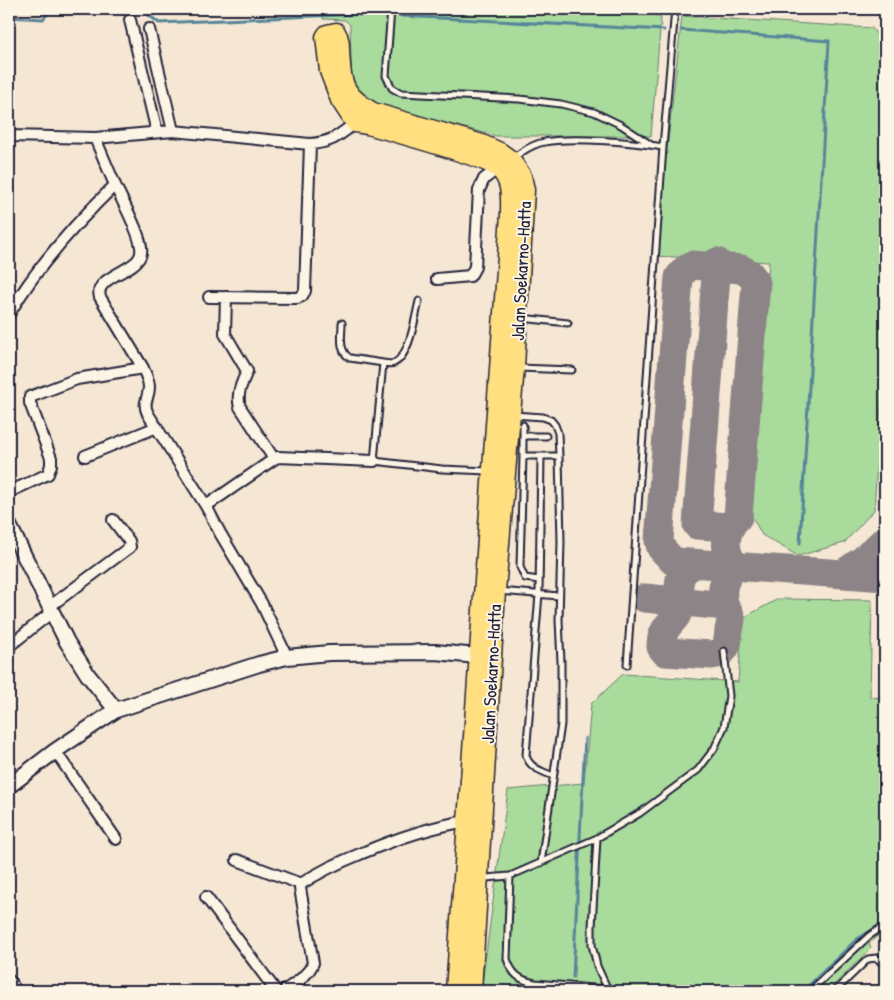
<svg xmlns="http://www.w3.org/2000/svg" width="894" height="1000" viewBox="0 0 894 1000" font-family="'Patrick Hand',sans-serif">
<rect width="100%" height="100%" fill="#f5e7d3"/>
<filter id="ink" filterUnits="userSpaceOnUse"><feTurbulence type="fractalNoise" baseFrequency=".02" numOctaves="2"/><feDisplacementMap in="SourceGraphic" scale="10" xChannelSelector="R" yChannelSelector="G"/><feConvolveMatrix kernelMatrix="1 2 1 2 8 2 1 2 1" color-interpolation-filters="sRGB"/></filter>
<g filter="url(#ink)">
<path fill="#a9db9c" stroke="#667e6c" d="M 323,9 L 642,9 L 661,18 L 651,136 L 496,136 L 387,108 L 364,98 L 352,85 L 350,25 L 345,20 L 323,19 Z
M 682,16 L 872,28 L 885,46 L 885,344 L 874,510 L 844,543 L 798,556 L 762,535 L 750,513 L 769,262 L 655,256 Z
M 778,599 L 872,600 L 870,697 L 885,698 L 885,929 L 869,944 L 871,948 L 828,991 L 481,991 L 508,790 L 584,783 L 591,704 L 623,674 L 738,682 L 743,618 Z"/>
<g fill="none" stroke-linecap="round" stroke-linejoin="round">
<path stroke="#578599" stroke-width="3" d="M 141,9 L 159,23 L 359,14 L 382,15
M 401,16 L 664,30
M 9,17 L 43,19 L 52,9
M 681,30 L 829,41 L 800,543
M 573,977 L 585,738
M 803,991 L 856,940 L 885,922"/>
<path stroke="#8c8487" stroke-width="29" d="M 717,262 L 697,525 L 730,527
M 695,564 C 671,574 682,592 678,612 C 677,616 674,619 671,622 C 664,630 661,636 661,647 L 665,652 L 712,655 C 727,653 728,643 729,630 C 730,626 731,622 731,618 C 731,615 728,611 726,608 C 719,592 723,578 735,566 C 722,550 724,531 738,517 L 756,282 L 750,274 L 741,269 L 692,265 L 685,270 L 679,277 L 659,541 L 661,548 L 673,561 L 676,562 L 885,577
M 844,573 L 863,560 L 885,540
M 645,598 L 725,606"/>
<g stroke="#22223b" stroke-width="9">
<path id="service" d="M 391,9 L 386,76 L 392,88 L 401,93 L 519,99 L 561,104 L 594,112 L 621,125 L 650,144
M 513,158 C 521,152 530,146 540,143 C 569,136 632,142 663,147
M 419,301 C 415,317 410,356 394,363 C 391,365 387,363 383,363 L 374,461 L 442,469 L 488,471
M 521,318 L 568,323
M 342,323 C 342,335 338,351 350,358 L 383,363
M 519,368 L 572,370
M 513,415 L 543,417 L 551,420 L 555,425 L 558,433 L 559,456 L 561,542 L 559,620 L 561,662 L 561,724 L 541,863
M 523,425 L 523,456
M 523,436 L 546,436
M 541,456 L 539,594 L 526,755 C 529,768 542,771 553,776
M 539,580 L 525,578 L 520,567 L 523,456 L 559,456
M 498,591 L 559,596
M 627,665 L 663,147 L 675,9
M 597,838 L 592,927 L 592,945 L 597,966 L 608,990
M 510,876 L 507,959 C 512,974 519,980 535,983 L 626,991
M 486,878 L 510,876 L 597,838 L 640,813 L 698,770 L 714,749 L 724,727 L 729,696 L 724,651
M 810,991 L 869,936 L 885,925
M 835,991 L 868,959 L 877,958 L 885,966"/>
</g>
<g stroke="#22223b" stroke-width="14">
<path id="minor" d="M 130,20 L 157,132
M 149,29 L 173,131
M 9,136 L 95,138 L 173,131 L 310,144 C 332,142 337,137 355,123
M 115,185 C 121,199 144,239 141,253 C 138,272 93,276 100,297 L 143,368 C 145,374 149,380 149,387 C 149,399 142,402 148,414 L 206,506 L 220,533 L 262,604 L 287,657
M 437,279 L 470,276 L 475,267 L 479,190 L 484,179 L 501,166
M 9,294 L 17,300
M 209,297 L 297,298 L 302,296 L 305,291 L 310,144
M 226,297 L 225,334 L 247,371 C 242,383 236,394 240,407 L 274,459
M 9,314 C 37,266 75,224 115,185 L 95,138
M 85,456 L 157,427
M 9,492 L 48,474 L 51,465 L 51,458 L 30,403 L 30,397 L 77,379 L 143,368
M 206,506 L 274,459 L 278,457 L 374,461
M 49,607 L 130,547 L 129,541 L 113,520
M 9,646 L 52,612
M 55,751 L 116,839
M 237,860 L 301,884
M 206,897 L 276,991
M 9,980 L 16,991
M 284,991 C 295,983 308,976 313,963 L 300,888 L 301,884 C 319,872 340,862 360,854 C 395,839 429,827 467,821"/>
</g>
<g stroke="#22223b" stroke-width="18">
<path id="tertiary" d="M 9,525 L 67,642 L 88,675 L 116,710
M 9,786 L 55,751 L 116,710 L 259,664 L 287,657 L 329,653 L 435,652 L 488,657"/>
</g>
<g stroke="#22223b" stroke-width="21">
<path id="trunk" d="M 455,991 L 510,214 C 510,197 512,183 500,170 C 490,158 389,131 368,125 L 355,123 L 340,100 L 329,71 L 325,37 L 327,34 L 336,32 C 340,38 340,44 340,51 C 342,84 342,94 373,112 L 482,144 L 500,152 L 511,160 L 522,176 L 525,190 L 515,367 L 496,591 L 472,991"/>
</g>
<use href="#service" stroke="#fcf5e5" stroke-width="5"/>
<use href="#minor" stroke="#fcf5e5" stroke-width="10"/>
<use href="#tertiary" stroke="#fcf5e5" stroke-width="14"/>
<use href="#trunk" stroke="#ffdf80" stroke-width="18"/>
</g>
</g>
<g text-anchor="middle" dominant-baseline="central" stroke-width="4" stroke-linejoin="round" paint-order="stroke">
<g font-size="18" fill="#22223b" stroke="#fcf5e5">
<text transform="translate(521 271) rotate(-87)">Jalan Soekarno-Hatta</text>
<text transform="translate(491 674) rotate(-87)">Jalan Soekarno-Hatta</text>
</g>
</g>
<rect width="894" height="1000" fill="none" stroke="#fcf5e5" stroke-width="30"/>
<rect x="15" y="15" width="864" height="970" fill="none" stroke="#22223b" stroke-width="2" filter="url(#ink)"/>
</svg>
